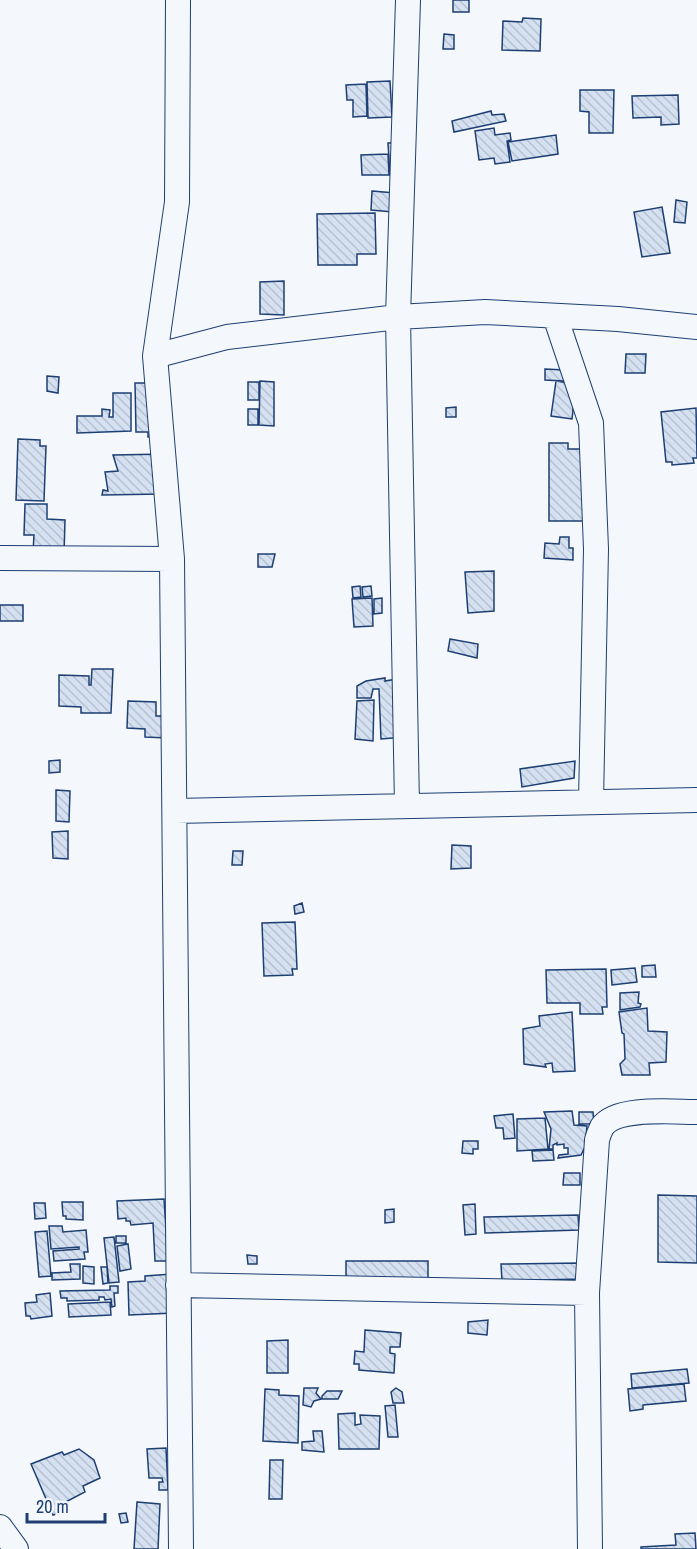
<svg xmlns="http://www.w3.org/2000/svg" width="697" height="1549" viewBox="0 0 697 1549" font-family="'Archivo Narrow',sans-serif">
<defs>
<pattern id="building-back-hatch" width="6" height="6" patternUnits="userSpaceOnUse" patternTransform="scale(1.5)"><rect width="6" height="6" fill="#d5e0f0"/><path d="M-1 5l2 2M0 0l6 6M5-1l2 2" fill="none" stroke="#b6c1d1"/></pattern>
</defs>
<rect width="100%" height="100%" fill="#f4f7fb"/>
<path fill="url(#building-back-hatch)" stroke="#1d3f73" stroke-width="1.5" d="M 453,0 L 469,0 L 469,12 L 453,12 Z
M 523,18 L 541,19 L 540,51 L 502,50 L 503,21 L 522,22 Z
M 444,34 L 454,35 L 454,49 L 443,49 Z
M 390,81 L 392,117 L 368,118 L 367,82 Z
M 366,84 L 367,116 L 353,117 L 353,100 L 347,100 L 346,85 Z
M 580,90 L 614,90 L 613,133 L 589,133 L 589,112 L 580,111 Z
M 678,95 L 679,124 L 661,125 L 661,117 L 633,118 L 632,96 Z
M 491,111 L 492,115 L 504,114 L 506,121 L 454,132 L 452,121 Z
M 494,128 L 495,135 L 510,133 L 511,140 L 507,141 L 510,162 L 495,164 L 494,158 L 479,160 L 475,131 Z
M 556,135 L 558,154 L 512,161 L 508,142 Z
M 388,143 L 399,143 L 401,174 L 390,175 Z
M 388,154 L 389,175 L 362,175 L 361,155 Z
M 372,191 L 395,193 L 393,212 L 371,210 Z
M 676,200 L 687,202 L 685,223 L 674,222 Z
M 662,207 L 670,253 L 642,257 L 634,212 Z
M 375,213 L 376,254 L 357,254 L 357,265 L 318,265 L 317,214 Z
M 284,281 L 284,315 L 260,314 L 260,282 Z
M 626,354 L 646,354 L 645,373 L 625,373 Z
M 545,369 L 583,371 L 582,382 L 545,380 Z
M 47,376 L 59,377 L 58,393 L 47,391 Z
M 260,381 L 274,382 L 274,426 L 259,425 Z
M 556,381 L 576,384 L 572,419 L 551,416 Z
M 248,382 L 259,382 L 259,400 L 248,400 Z
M 135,383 L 155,383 L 157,436 L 148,437 L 148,432 L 136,432 Z
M 113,393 L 131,393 L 131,431 L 77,433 L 77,416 L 102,416 L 102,409 L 110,410 L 109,417 L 113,417 Z
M 456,407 L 456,417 L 446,417 L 446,408 Z
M 696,408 L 697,458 L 693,458 L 694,463 L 672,465 L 672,462 L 666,462 L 661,412 Z
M 248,409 L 258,409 L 258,425 L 248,425 Z
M 18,439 L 40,440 L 40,446 L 46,446 L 44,501 L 16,500 Z
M 549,443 L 568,443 L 568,449 L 585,449 L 584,521 L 549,521 Z
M 167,454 L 162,494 L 102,495 L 103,490 L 108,491 L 105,472 L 118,471 L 113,455 Z
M 25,504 L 47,504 L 47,519 L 65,520 L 64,554 L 33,552 L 34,535 L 24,535 Z
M 560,537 L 569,537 L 569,548 L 573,548 L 573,560 L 544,558 L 545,543 L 559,544 Z
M 258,554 L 275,554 L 272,567 L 258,567 Z
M 494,571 L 494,611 L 468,613 L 465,572 Z
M 360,586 L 361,597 L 353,598 L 352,587 Z
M 371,586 L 372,596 L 363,597 L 362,587 Z
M 372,598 L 373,626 L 354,627 L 352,599 Z
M 382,598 L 382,613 L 374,614 L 374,599 Z
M 0,605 L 23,605 L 23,621 L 0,621 Z
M 450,639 L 478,644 L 477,658 L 448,651 Z
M 92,669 L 113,669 L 111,713 L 81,713 L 81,707 L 59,706 L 59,675 L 89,676 L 89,685 L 91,685 Z
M 385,678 L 385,681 L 403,678 L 405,737 L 381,739 L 379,689 L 373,689 L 371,698 L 357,698 L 357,686 L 366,681 Z
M 374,700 L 373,741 L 355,739 L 357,701 Z
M 128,701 L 156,702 L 156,716 L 168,716 L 167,738 L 145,737 L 145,729 L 127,728 Z
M 60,760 L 60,772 L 49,773 L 49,761 Z
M 575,761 L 574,778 L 522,787 L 520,769 Z
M 56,790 L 70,791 L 69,822 L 56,821 Z
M 68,831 L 68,859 L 53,858 L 52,832 Z
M 452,845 L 471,846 L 471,868 L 451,869 Z
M 233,851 L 243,851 L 242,865 L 232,865 Z
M 302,903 L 304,912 L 295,914 L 294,906 Z
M 295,922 L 297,969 L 292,969 L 293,975 L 264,976 L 262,923 Z
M 655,965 L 656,977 L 642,977 L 642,966 Z
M 635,968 L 637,982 L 612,985 L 611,970 Z
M 606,969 L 607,1007 L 602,1007 L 603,1014 L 580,1014 L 580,1003 L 547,1003 L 546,970 Z
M 639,992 L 638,1003 L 641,1004 L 640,1007 L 620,1010 L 620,993 Z
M 647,1008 L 648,1031 L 667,1032 L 666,1062 L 649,1063 L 650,1075 L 622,1075 L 620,1064 L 625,1059 L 624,1034 L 622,1033 L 619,1012 Z
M 572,1012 L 575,1071 L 553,1072 L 552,1063 L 545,1064 L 546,1067 L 524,1064 L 523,1029 L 540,1026 L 539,1016 Z
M 572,1111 L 574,1125 L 587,1126 L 585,1147 L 581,1155 L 558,1158 L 559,1155 L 568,1154 L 568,1148 L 564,1148 L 564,1144 L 557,1145 L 557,1143 L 553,1145 L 553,1149 L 549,1149 L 551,1129 L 544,1112 Z
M 579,1112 L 593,1112 L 594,1124 L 579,1124 Z
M 513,1114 L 515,1138 L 504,1139 L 503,1128 L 496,1128 L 494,1116 Z
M 545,1118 L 548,1149 L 517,1151 L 517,1119 Z
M 463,1141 L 478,1141 L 478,1149 L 473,1149 L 473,1154 L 462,1153 Z
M 553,1150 L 554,1160 L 533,1161 L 532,1151 Z
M 564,1173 L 580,1173 L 580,1185 L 563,1185 Z
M 658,1195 L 697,1196 L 697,1263 L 658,1262 Z
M 164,1199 L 168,1261 L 155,1261 L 153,1223 L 131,1225 L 130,1221 L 126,1221 L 126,1218 L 118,1219 L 117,1201 Z
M 62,1202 L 83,1202 L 83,1220 L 66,1219 L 66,1216 L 63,1216 Z
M 34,1203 L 45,1203 L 46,1218 L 35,1219 Z
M 475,1204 L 476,1234 L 465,1235 L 463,1205 Z
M 394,1209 L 394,1222 L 385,1223 L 385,1210 Z
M 578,1215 L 579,1230 L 485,1233 L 484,1217 Z
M 49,1226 L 62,1226 L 63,1232 L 86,1230 L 88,1252 L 84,1252 L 85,1259 L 54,1261 L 53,1251 L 79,1249 L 79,1247 L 51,1249 Z
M 47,1231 L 51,1276 L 39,1277 L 35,1232 Z
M 116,1236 L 126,1236 L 126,1243 L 116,1243 Z
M 114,1237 L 119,1282 L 109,1283 L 104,1238 Z
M 128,1244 L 131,1269 L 120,1271 L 117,1246 Z
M 247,1255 L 257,1256 L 257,1264 L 248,1264 Z
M 346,1261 L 428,1261 L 428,1281 L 346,1280 Z
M 581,1263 L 581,1279 L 502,1281 L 501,1264 Z
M 70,1264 L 80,1264 L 80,1279 L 52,1280 L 52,1273 L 71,1272 Z
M 83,1266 L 94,1267 L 94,1284 L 83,1283 Z
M 101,1267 L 107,1267 L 108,1283 L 103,1284 Z
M 172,1274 L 174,1313 L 129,1315 L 128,1282 L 145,1281 L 145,1276 Z
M 110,1286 L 118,1286 L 118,1293 L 114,1293 L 115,1306 L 112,1307 L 111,1299 L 105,1300 L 104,1297 L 99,1297 L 99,1300 L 67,1301 L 67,1298 L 61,1298 L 60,1291 L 110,1290 Z
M 50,1293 L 52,1316 L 31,1319 L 30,1316 L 26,1316 L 25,1303 L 37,1302 L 36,1295 Z
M 110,1302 L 111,1315 L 69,1317 L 68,1304 Z
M 488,1320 L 487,1335 L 468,1333 L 468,1322 Z
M 365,1330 L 401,1333 L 400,1347 L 390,1347 L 390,1353 L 395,1354 L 394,1373 L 359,1370 L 359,1364 L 354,1364 L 355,1351 L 364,1352 Z
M 288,1340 L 288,1373 L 267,1373 L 267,1341 Z
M 687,1369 L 689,1383 L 632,1388 L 631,1374 Z
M 684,1384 L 686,1401 L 643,1405 L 643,1409 L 630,1411 L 628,1389 Z
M 304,1388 L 318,1388 L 316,1393 L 321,1399 L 314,1401 L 311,1407 L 303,1405 Z
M 396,1388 L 402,1392 L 404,1403 L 393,1403 L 391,1392 Z
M 265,1389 L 279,1390 L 279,1395 L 299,1396 L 298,1443 L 263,1441 Z
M 327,1391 L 342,1391 L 338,1399 L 322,1399 L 322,1396 Z
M 395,1405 L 398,1437 L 388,1437 L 385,1406 Z
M 355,1413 L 355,1425 L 361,1424 L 360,1415 L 380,1416 L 379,1449 L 339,1449 L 338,1414 Z
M 313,1431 L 322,1431 L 324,1452 L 302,1450 L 302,1442 L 314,1441 Z
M 166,1448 L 168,1490 L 159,1490 L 159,1482 L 163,1482 L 162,1478 L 149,1478 L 147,1449 Z
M 79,1449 L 94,1460 L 100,1478 L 83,1486 L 85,1492 L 58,1506 L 60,1513 L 53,1515 L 31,1464 L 62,1452 L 64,1455 Z
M 270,1460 L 283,1460 L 282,1499 L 269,1499 Z
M 137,1502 L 160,1504 L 158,1549 L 134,1549 Z
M 126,1513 L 128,1522 L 121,1523 L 119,1514 Z
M 695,1533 L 696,1549 L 641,1549 L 641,1547 L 676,1545 L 675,1534 Z"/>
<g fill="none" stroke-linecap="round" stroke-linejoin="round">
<g stroke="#1d3f73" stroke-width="26">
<path id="minor" d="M 178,0 L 177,202 L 155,356 L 172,559 L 181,1549
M 555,316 L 591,423 L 596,549 L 591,802
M 155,356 L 227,337 L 398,317 L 485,312 L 618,319 L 697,327
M 0,558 L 172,559
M 407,806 L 398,317 L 408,0
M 175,811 L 697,800
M 178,1285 L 587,1293
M 0,1527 L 16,1549
M 590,1549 L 587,1293 L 597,1140 C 598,1136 600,1131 602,1127 C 616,1106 674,1112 697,1112"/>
</g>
<use href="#minor" stroke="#f4f7fb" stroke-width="24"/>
</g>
<path d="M27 1513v9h78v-9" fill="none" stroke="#1d3f73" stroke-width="3"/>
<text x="36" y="1513" font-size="18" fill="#1d3f73" stroke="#f4f7fb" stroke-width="4.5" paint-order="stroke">20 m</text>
</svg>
